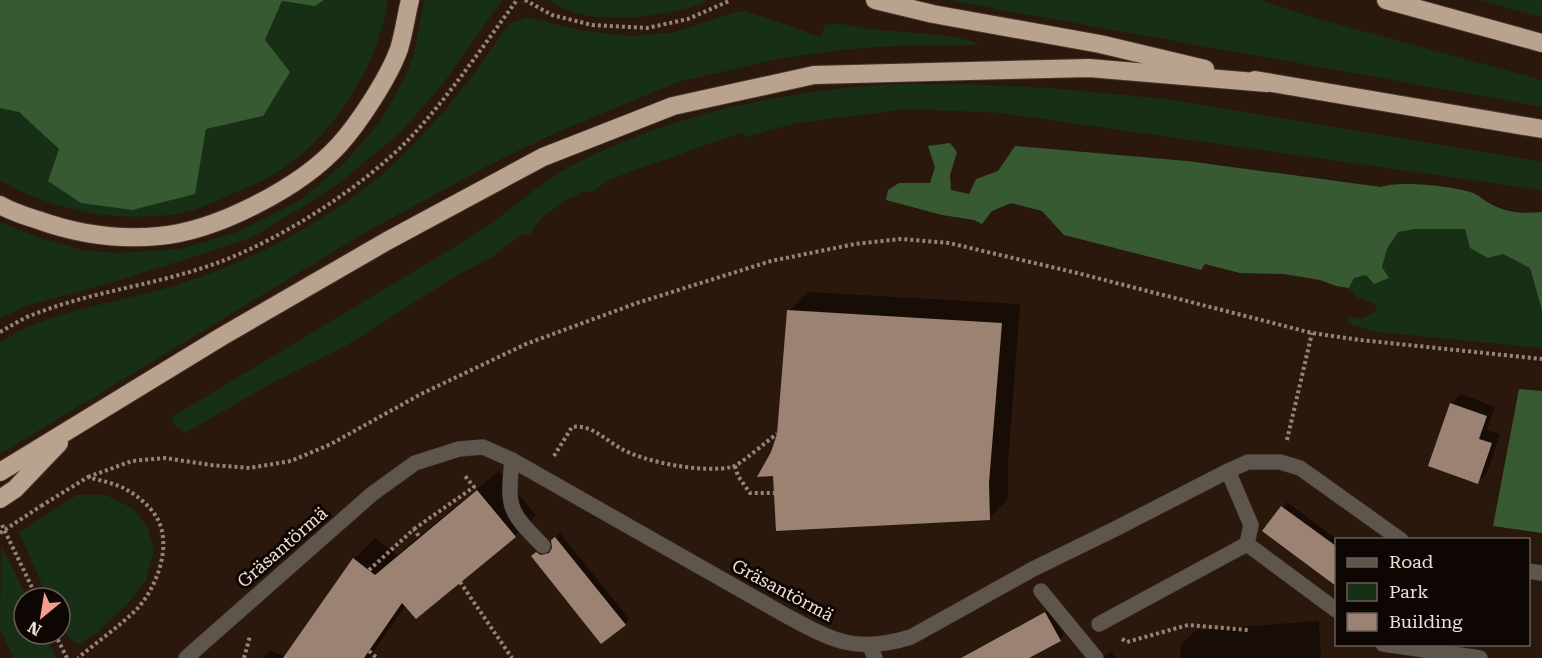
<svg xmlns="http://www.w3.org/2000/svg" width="1542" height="658" viewBox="0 0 1542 658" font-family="'Roboto Serif',serif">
<rect width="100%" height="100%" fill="#2b180c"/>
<path fill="#172f15" d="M 324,0 L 388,0 C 379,67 329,143 270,177 C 258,183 245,188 232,194 C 216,201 198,210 181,213 C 122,224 51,211 0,180 L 0,108 L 19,111 L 59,149 L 132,210 L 195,194 L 206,129 L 263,116 L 265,40 L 282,1 L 315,6 Z
M 424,0 L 502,0 L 445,81 L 400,133 L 339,183 L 299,209 L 249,239 L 124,279 L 26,306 L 0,318 L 0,222 L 43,239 L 83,250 L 117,253 L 180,249 L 238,232 L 302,199 L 345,162 L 380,122 L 403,81 L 414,54 Z
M 549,0 L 706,0 L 705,3 C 665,17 584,29 549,0 Z
M 947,0 L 1259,0 L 1322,20 L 1542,80 L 1542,107 Z
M 1479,0 L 1538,0 L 1542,1 L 1542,17 Z
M 745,11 L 821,37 L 825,25 C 843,21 861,29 879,30 C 903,32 961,34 980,45 L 909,45 L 850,49 L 782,58 L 678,82 L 553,134 L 495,162 L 366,232 L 7,450 L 0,453 L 0,344 C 29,316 122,301 163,289 C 248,265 339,217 403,155 C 442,117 476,73 506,28 L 513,22 L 527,17 L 584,31 L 633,36 L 675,32 L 737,12 Z
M 966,84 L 1049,88 L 1166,99 L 1542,162 L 1542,190 L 1001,113 L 908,109 L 796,123 L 746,137 L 740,133 L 610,179 L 592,192 L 581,192 C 576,198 571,197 565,201 C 551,210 537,220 530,234 L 522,234 L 492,257 L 451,279 L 347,345 L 276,381 L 185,433 L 174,425 L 172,417 L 461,243 C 473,235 486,227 498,218 C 523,200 545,180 573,165 C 668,116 773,93 879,85 C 908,83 937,84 966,84 Z
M 1415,229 L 1465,229 L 1488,258 L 1503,254 L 1530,268 L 1542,310 L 1542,348 L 1378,332 L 1348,324 L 1350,317 L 1362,319 L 1377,310 L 1374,303 L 1356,297 L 1349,288 L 1354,278 L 1366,275 L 1389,278 L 1382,267 L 1387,249 L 1398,232 Z
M 77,495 L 106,495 L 132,508 L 147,526 L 154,550 L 146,580 L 128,603 L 94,635 L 79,644 C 60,636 60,616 60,598 L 48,598 L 19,532 Z
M 1,544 L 27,598 L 24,598 L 24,634 L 45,634 L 56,658 L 14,658 L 0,629 Z"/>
<path fill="#375a33" d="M 0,0 L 324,0 L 315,6 L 282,1 L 265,40 L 290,72 L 263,116 L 206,129 L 195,194 L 132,210 L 81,203 L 48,181 L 59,149 L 19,112 L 0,108 Z
M 950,143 L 957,152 L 950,175 L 951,190 L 969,194 L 976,179 L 998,171 L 1015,146 L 1187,161 L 1381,187 C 1397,180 1456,186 1473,193 C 1479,195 1483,200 1489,203 C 1506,213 1522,214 1542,212 L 1542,310 L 1530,268 L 1503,254 L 1488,258 L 1470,248 L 1465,229 L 1415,229 L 1398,232 L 1387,249 L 1382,267 L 1389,278 L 1374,284 L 1366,275 L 1354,278 L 1349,288 L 1336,286 L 1320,280 L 1284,274 L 1240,273 L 1205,264 L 1201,270 L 1064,235 L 1042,211 L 1011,203 L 992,211 L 982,224 L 974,220 L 942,215 L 886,200 L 888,190 L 899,183 L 930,183 L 935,167 L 928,146 Z
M 1519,389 L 1542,391 L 1542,533 L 1493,526 Z"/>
<path fill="#0007" d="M 808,292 L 1020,304 L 1008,463 L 1008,499 L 989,518 L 773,453 L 778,434 L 789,311 Z
M 1461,394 L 1495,407 L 1487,430 L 1500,434 L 1487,473 L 1477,482 L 1451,404 Z
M 499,471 L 536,515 L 515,535 L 416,617 L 406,605 L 369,658 L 263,658 L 270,651 L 285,656 L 354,559 L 375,538 L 397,555 Z
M 1287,502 L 1338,540 L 1336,540 L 1336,584 L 1265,531 Z
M 560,533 L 629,619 L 625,624 L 533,556 L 541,549 L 546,552 L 553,550 L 552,541 Z
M 1050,609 L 1064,635 L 1060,640 L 1026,658 L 960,658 Z
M 1319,621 L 1321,658 L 1181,658 L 1180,646 L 1196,630 Z
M 1111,652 L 1116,658 L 1104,658 Z"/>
<path fill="#9b8273" d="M 787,310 L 1002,323 L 989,483 L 990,520 L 776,531 L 773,476 L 757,477 L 771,452 L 777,434 Z
M 1450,403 L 1487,416 L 1479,439 L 1492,443 L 1478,484 L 1428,466 Z
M 477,490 L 516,537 L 416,619 L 402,603 L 364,658 L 283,658 L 353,558 L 375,575 Z
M 1281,506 L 1336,546 L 1336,586 L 1262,531 Z
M 555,537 L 626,625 L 601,644 L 531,556 L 536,552 L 541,555 L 549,553 L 552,548 L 551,540 Z
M 1045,612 L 1061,641 L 1029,658 L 961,658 Z"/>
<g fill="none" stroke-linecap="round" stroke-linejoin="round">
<g stroke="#463429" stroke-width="16">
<path id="lane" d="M 512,460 C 507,510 509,511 543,546
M 1247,544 L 1336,610
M 1041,591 L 1096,658
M 1099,624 L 1247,544 L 1251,525 L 1228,471
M 1383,644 L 1480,658
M 870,646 L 875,658"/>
</g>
<g stroke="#463429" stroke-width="16">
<path id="street" d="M 1528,571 L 1542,573
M 186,658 L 372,494 L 415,463 L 459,449 L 483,447 L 512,460 L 785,615 C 833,641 856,654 911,637 L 1033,569 L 1115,529 L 1228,471 L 1248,462 L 1280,462 L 1300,468 L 1401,540"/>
</g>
<g stroke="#463429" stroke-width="20">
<path id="highway" d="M 875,0 L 933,14 L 1100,44 L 1205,69
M 1386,0 L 1542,43
M 1255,80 L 1542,129
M 0,205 C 12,212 25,216 38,220 C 77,234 118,240 159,236 C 216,231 300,188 339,145 C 359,123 389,77 399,49 C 404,33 406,16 410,0
M 0,472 L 221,337 L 387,241 L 543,157 L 673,106 L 814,75 L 1089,68 L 1267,83
M 0,499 L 15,489 L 59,443"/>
</g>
<path stroke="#95847b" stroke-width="4" stroke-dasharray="3 3" stroke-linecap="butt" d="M 525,0 L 552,15 L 592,25 L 647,28 L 688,19 L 729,1
M 0,332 C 11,326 21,319 32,315 C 92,291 157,285 217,263 C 282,239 363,187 411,137 C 450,95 483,46 517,0
M 1287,440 L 1312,333
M 554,456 L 572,427 C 591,424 604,439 620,448 C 646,463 703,473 732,467 C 740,465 768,440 777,434
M 735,466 L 738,476 L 750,493 L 774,493
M 88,477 L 132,461 L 165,458 L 211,465 L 250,468 L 291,461 L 331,444 L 421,394 L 526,344 L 637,303 L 771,261 L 855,244 L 901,239 L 949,243 L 1077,273 L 1312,333 L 1360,340 L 1542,359
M 41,506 L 88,477 C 100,481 116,483 127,490 C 138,496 151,507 157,518 C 173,546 156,590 135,611 C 117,628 97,642 78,658
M 2,525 L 37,598
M 414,529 L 474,487 L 465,476
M 369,570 L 414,529 L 420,538
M 460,582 L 512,658
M 55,634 L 67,658
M 1122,639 L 1127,642 L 1188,625 L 1248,630
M 369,651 L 377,658
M 244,658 L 250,636"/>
<use href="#lane" stroke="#5e554d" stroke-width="15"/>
<use href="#street" stroke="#5e554d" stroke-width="15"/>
<use href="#highway" stroke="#b9a38f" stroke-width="18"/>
<path stroke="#95847b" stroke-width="4" stroke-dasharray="3 3" stroke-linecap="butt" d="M 0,533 L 41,506"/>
</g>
<g text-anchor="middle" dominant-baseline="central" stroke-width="6" stroke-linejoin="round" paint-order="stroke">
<g font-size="18" fill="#eee0d8" stroke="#0e0603">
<text transform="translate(282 547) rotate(-41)">Gräsantörmä</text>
<text transform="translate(783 590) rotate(28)">Gräsantörmä</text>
</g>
</g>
<rect x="1335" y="538" width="195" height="108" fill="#0e0603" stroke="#685d58" stroke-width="1.5"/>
<rect x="1347" y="558" width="30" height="9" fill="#5e554d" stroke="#685d58" stroke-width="1.5"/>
<text x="1389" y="568" font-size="18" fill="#eee0d8">Road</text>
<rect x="1347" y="583" width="30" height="18" fill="#172f15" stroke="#685d58" stroke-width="1.5"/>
<text x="1389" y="598" font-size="18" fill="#eee0d8">Park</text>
<rect x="1347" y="613" width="30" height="18" fill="#9b8273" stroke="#685d58" stroke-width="1.5"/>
<text x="1389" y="628" font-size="18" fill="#eee0d8">Building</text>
<g transform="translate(42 616) rotate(210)"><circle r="28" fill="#0e0603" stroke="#685d58" stroke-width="1.5"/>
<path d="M0-4.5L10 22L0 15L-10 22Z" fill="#f59c90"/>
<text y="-9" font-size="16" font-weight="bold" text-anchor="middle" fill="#eee0d8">N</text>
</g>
</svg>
